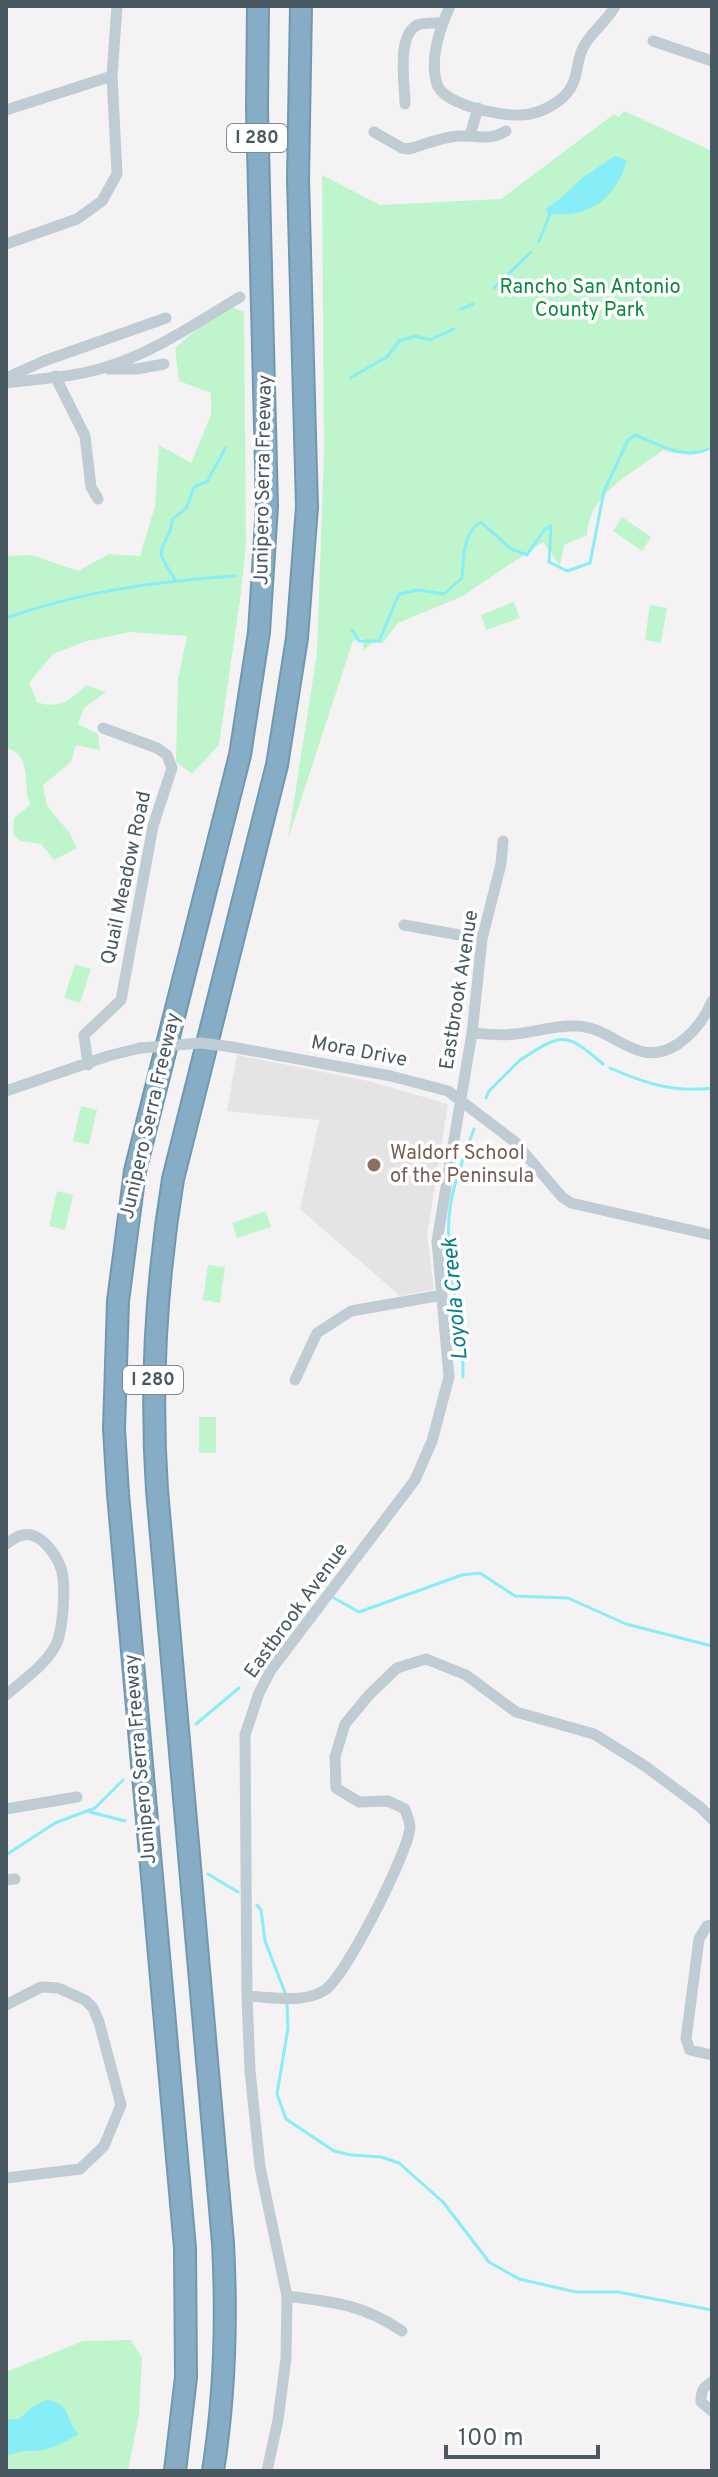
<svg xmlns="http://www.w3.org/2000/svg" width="718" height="2477" viewBox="0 0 718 2477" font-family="Overpass,sans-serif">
<rect width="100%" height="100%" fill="#f5f2f3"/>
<path fill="#e6e3e5" d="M 237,1055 L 368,1081 L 448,1104 L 427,1235 L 434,1289 L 400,1296 L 300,1209 L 319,1120 L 227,1111 Z"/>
<path fill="#bef5cd" d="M 624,111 L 712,151 L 712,445 C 697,453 679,456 663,450 C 633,473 588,494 587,535 L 564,545 L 560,566 L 543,542 L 463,596 L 398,623 L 382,644 L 375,641 L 364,650 L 362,638 L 353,641 L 288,839 L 317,653 L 324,452 L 322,175 L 380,205 L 501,199 L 614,114 L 619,117 Z
M 231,307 L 244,312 L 246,542 L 241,593 L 219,745 L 192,774 L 176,762 L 178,680 L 187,636 L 130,632 L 87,641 L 53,654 L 29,683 L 37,702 C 58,710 71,700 86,685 L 106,692 L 84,708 L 78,724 L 98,734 L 100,750 L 76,745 L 71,762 L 43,785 L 47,806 L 69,832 L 77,848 L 54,860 L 41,844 L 20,841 L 13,834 L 14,818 L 30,805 C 22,784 33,754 6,748 L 6,556 L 32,555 L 78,571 L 109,554 L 140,556 L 155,506 L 159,445 L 191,463 L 211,415 L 211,393 L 179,381 L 175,348 L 197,329 Z
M 622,517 L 651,537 L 642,551 L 613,531 Z
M 514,602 L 520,618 L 486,630 L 481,615 Z
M 650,605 L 667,608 L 661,643 L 645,640 Z
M 75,964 L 91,969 L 80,1003 L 64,998 Z
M 81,1106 L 97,1110 L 89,1145 L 73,1141 Z
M 57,1191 L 73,1195 L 65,1230 L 49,1226 Z
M 266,1211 L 271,1227 L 237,1238 L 232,1223 Z
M 208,1265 L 225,1267 L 220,1303 L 203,1300 Z
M 199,1417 L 216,1417 L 216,1453 L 199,1453 Z
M 131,2340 L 142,2358 L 139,2414 L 128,2471 L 6,2471 L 6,2372 L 83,2341 Z"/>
<path fill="#87edf6" d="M 615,156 L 627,160 C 618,198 585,221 547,213 L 546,208 L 560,199 L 582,178 Z
M 47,2400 C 72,2403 65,2421 79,2434 C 58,2446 48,2452 24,2451 C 18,2451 12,2455 6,2456 L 6,2419 L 19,2419 L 32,2407 Z"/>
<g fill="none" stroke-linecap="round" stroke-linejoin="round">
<path stroke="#87edf6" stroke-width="3" d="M 539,241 L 550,214
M 494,288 L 531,252
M 461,309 L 473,304
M 350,378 L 387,357 L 399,341 L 415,336 L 430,340 L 454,329
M 176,581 C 172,574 165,565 162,557 C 158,545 173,535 172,520 L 187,507 L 194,487 L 208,481 C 212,469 220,461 225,448
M 6,618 C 82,591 154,582 234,576
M 352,630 L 359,641 L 379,641 L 399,594 L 418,590 L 444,594 L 462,578 C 464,559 462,533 481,522 L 511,549 L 527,555 L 545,529 L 551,526 L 549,562 L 567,571 L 590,563 L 604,491 L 628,440 L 635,435 C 661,445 685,462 712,447
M 520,1060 C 562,1033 565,1031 603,1064
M 610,1068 C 644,1083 674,1093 712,1088
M 486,1098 L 489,1091 L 519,1061
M 463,1377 C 464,1323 445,1271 449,1218 C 451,1187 464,1157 474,1129
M 334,1598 L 359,1612 L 462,1575 L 480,1573 L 515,1596 L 568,1598 L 626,1624 L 712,1646
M 196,1724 L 239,1688
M 90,1812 L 125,1821
M 6,1855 L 55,1823 L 95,1808 L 123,1780
M 208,1874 L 238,1892
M 257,1905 L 261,1910 L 265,1941 L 286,1995
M 287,2003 L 288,2028 L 277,2094 L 286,2119 L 334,2151 L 351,2155 L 381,2157 L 399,2163 L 443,2202 L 489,2262 L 519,2279 L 576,2292 L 618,2292 L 712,2310"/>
<g stroke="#7198b1" stroke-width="24">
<path id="highway" d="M 175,2471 L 186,2377 L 185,2248 L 118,1494 L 114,1429 L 118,1301 L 135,1171 L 240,755 L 259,632 L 267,506 L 257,109 L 258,6
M 213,2471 C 225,2395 227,2320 223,2243 L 157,1490 C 150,1385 156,1283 173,1179 L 277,765 L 297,638 L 307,507 L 298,179 L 301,6"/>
</g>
<path stroke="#bfccd3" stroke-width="11" d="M 450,6 C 440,28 429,59 437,84 C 444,105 500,116 520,115 C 534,115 549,108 560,100 C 580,83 574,70 582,50 C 588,34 607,22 615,6
M 653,41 L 712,61
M 405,104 C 405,84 396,37 417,25 C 424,22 434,23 442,23
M 6,110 L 112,76
M 374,132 L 402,148 L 409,149 C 423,145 437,139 451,137 C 474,133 486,143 506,131
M 470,135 L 478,108
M 6,244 L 77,219 L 102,201 L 117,174 L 112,76 L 117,6
M 109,369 L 137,369 L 164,364
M 55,376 L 85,436 L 91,487 L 98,499
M 6,378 L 44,361 L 166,318
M 6,383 C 38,379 73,377 103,368 C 153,353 196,323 240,297
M 404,925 L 482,939
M 472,1033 C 486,1034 501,1036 515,1034 C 535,1032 555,1025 576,1026 C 616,1027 636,1071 678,1044 C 694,1033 705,1018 712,1001
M 232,1047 L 391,1076 L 448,1091 L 515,1142 L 562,1197 L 571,1203 L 712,1235
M 88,1065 L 84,1035 L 121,1000 L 153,826 L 172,768 L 167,755 L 157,748 L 103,728
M 6,1091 L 108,1056 L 140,1048
M 295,1380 L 317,1333 L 351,1311 L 442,1295
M 6,1544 C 11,1541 16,1536 23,1535 C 42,1531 61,1560 63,1577 C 65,1594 63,1623 58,1640 C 50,1662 23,1680 6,1695
M 6,1809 L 77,1797
M 6,1880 L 15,1879
M 712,1925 L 707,1926 L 699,1939 L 686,2039 L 690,2050 L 712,2055
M 247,1996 C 271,1997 304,2004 325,1990 C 346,1976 409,1851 410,1827 C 410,1821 406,1814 405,1809 L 388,1801 L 359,1802 L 336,1788 L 335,1757 L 345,1724 L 369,1695 L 397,1668 L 426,1659 L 466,1675 L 516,1712 L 594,1734 L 645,1766 L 700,1807 L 712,1819
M 6,2005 L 41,1987 L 58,1988 L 85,2000 L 93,2008 L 99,2022 L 121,2105 L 104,2146 L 80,2169 L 6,2178
M 287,2296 C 333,2302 362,2304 402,2331
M 712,2382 C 703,2387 701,2391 701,2402 L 712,2411
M 267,2471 L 278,2420 L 286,2358 L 287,2296 L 260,2167 L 250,2071 L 247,1996 L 245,1735 L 259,1693 L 271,1670 L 415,1480 L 432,1441 L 449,1377 L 437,1241 L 472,1033 L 482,939 L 501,864 L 503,841"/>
<use href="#highway" stroke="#86adc5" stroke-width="20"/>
<path stroke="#bfccd3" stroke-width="11" d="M 140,1048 L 201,1043 L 232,1047"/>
</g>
<circle fill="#8d6e63" stroke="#fff" stroke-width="3" cx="374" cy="1165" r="8"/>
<g text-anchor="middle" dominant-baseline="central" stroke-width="7" stroke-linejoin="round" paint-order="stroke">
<g fill="#fff" stroke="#7f8b91" stroke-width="2">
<rect x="227" y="124" width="60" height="28" rx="6"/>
<rect x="123" y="1366" width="60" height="28" rx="6"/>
</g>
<g font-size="18" font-weight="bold" fill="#485962">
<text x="257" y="138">I 280</text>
<text x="153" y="1380">I 280</text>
</g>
<g font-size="20" fill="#0d893c" stroke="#fff">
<text x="590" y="288">Rancho San Antonio<tspan x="590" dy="23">County Park</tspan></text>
</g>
<g font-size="20" fill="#485962" stroke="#fff">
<text transform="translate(264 480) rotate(-89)">Junipero Serra Freeway</text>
<text transform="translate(127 878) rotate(-78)">Quail Meadow Road</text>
<text transform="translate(460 990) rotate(-81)">Eastbrook Avenue</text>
<text transform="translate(359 1052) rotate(11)">Mora Drive</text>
<text transform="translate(151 1116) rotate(-77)">Junipero Serra Freeway</text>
<text transform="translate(297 1611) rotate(-54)">Eastbrook Avenue</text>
<text transform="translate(141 1759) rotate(-95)">Junipero Serra Freeway</text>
</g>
<g font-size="20" fill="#785e54" stroke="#fff" text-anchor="start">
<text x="390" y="1154">Waldorf School<tspan x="390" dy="23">of the Peninsula</tspan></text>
</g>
<g font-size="22" font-style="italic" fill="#057e89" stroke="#fff">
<text transform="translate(456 1299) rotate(-95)">Loyola Creek</text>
</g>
</g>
<rect width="718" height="2477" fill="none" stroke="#485962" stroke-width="16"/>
<path d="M446 2445v12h152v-12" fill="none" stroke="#485962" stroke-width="4"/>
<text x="458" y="2445" font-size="24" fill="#485962" stroke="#ffffff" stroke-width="6" paint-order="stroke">100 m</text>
</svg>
